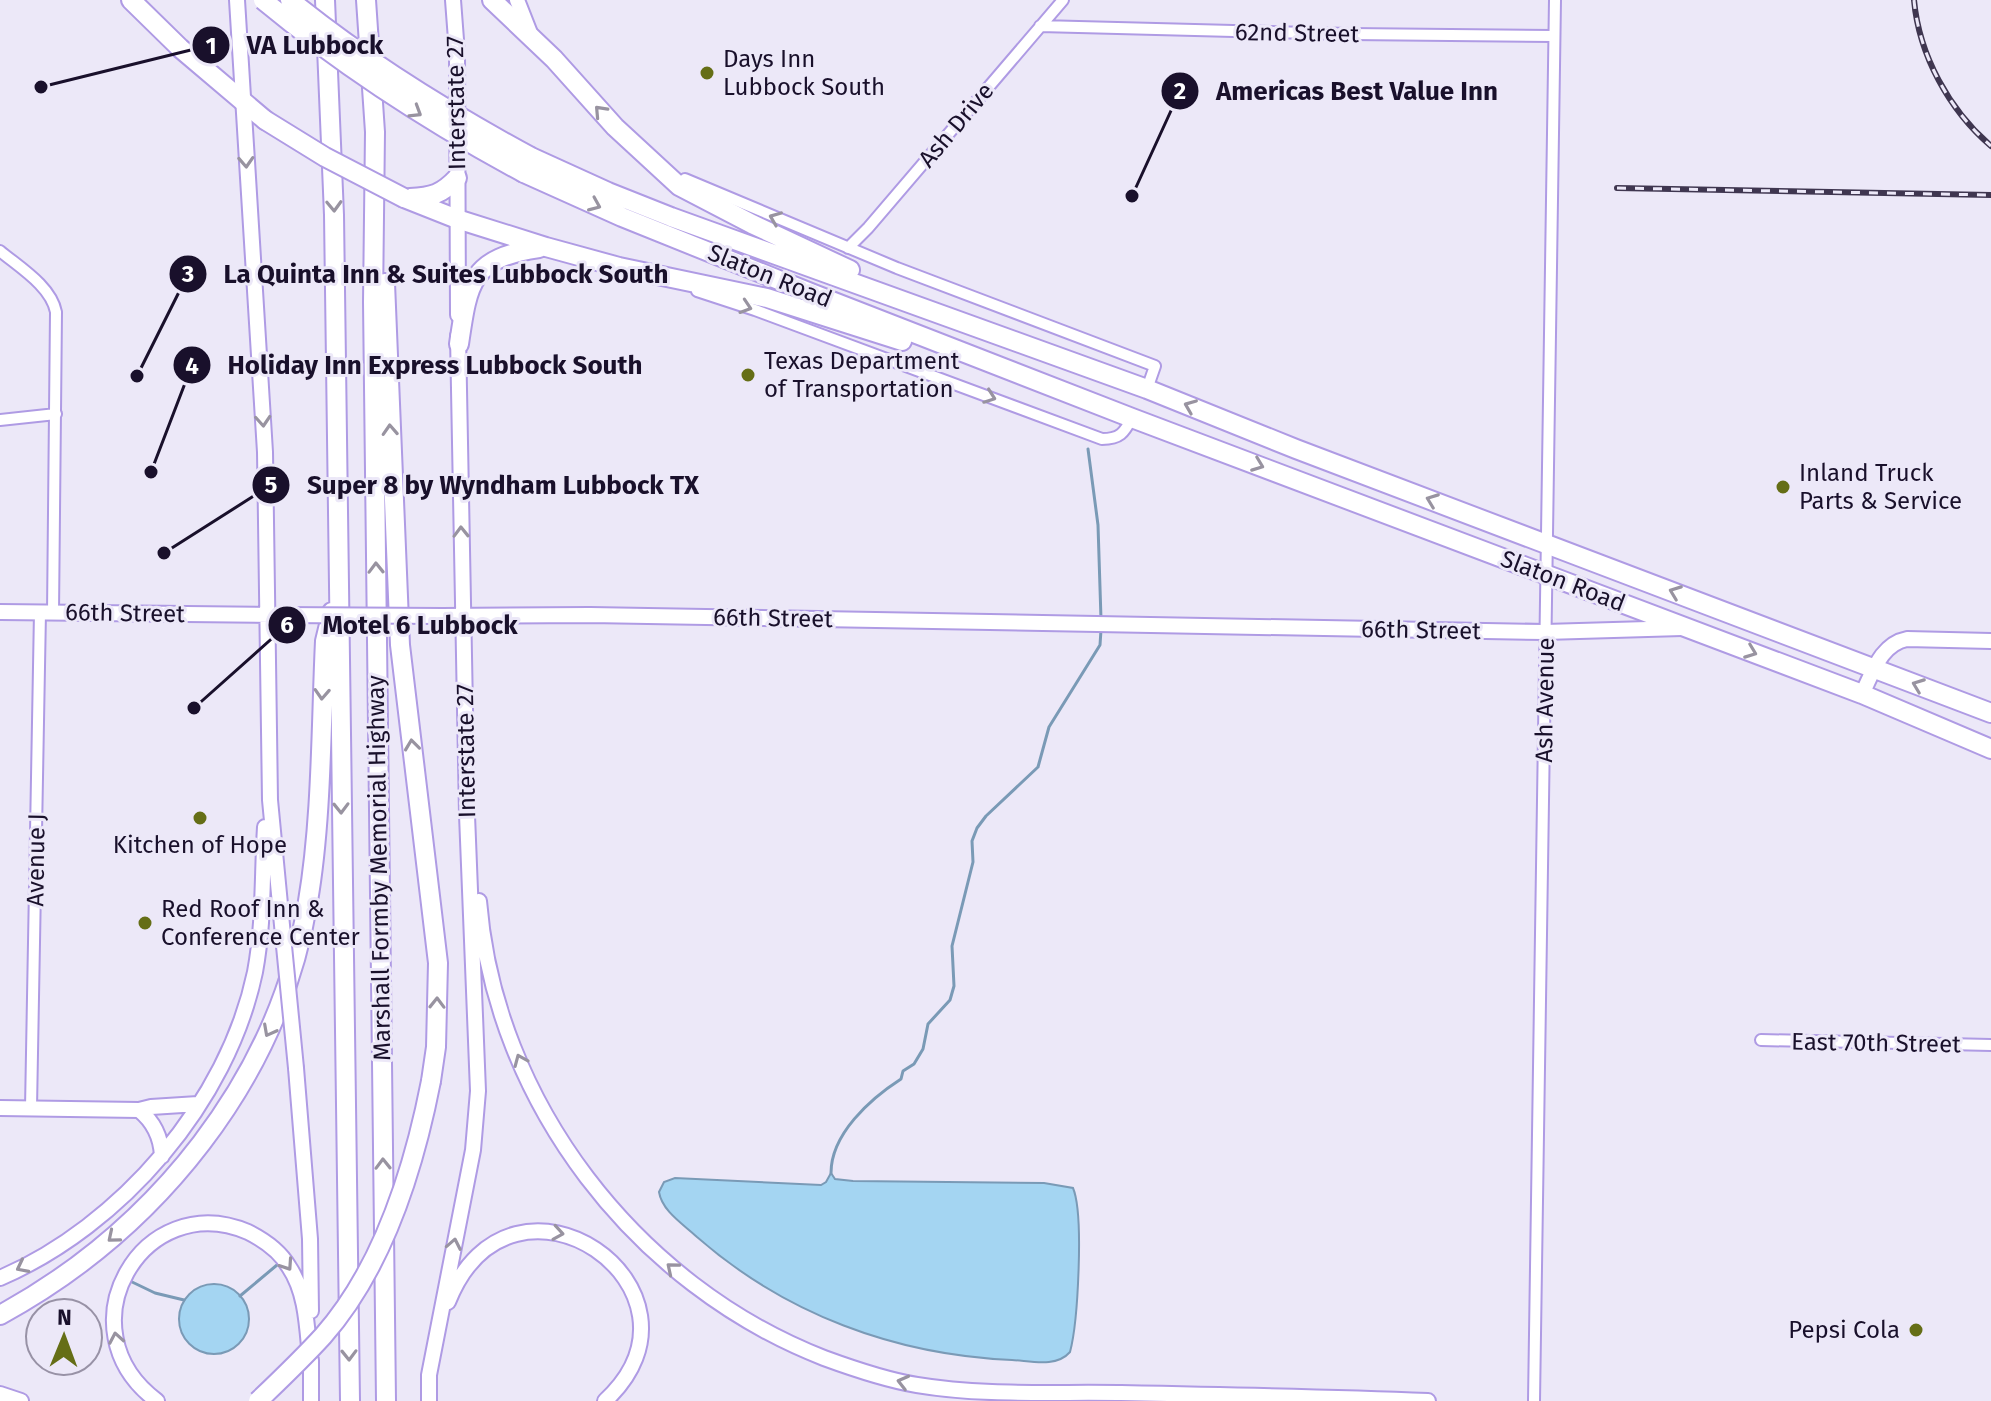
<svg xmlns="http://www.w3.org/2000/svg" width="1991" height="1401" viewBox="0 0 1991 1401" font-family="'Fira Sans',sans-serif">
<rect width="100%" height="100%" fill="#ece8f8"/>
<path fill="#a4d5f2" stroke="#7a9ab6" stroke-width="2" d="M 831,1173 L 835,1179 L 853,1181 L 1044,1183 L 1073,1188 C 1084,1214 1078,1322 1070,1352 C 1056,1368 1031,1361 1012,1360 C 895,1355 785,1314 697,1237 C 683,1224 662,1211 659,1192 L 664,1182 L 675,1178 L 821,1185 L 826,1182 Z
M179 1319a35 35 0 1 1 70 0a35 35 0 1 1-70 0Z"/>
<g fill="none" stroke-linecap="round" stroke-linejoin="round">
<path stroke="#7a9ab6" stroke-width="3" d="M 1088,449 L 1098,525 L 1101,619
M 831,1173 C 831,1134 870,1099 901,1079 L 903,1071 L 914,1064 L 923,1049 L 928,1024 L 950,1000 L 954,986 L 952,946 L 973,862 L 972,841 L 977,828 L 986,816 L 1038,767 L 1049,727 L 1100,645 L 1101,630
M 130,1281 L 155,1293 L 184,1300
M 240,1296 L 277,1265"/>
<g stroke="#af9be4" stroke-width="14">
<path id="street" d="M 1040,26 L 1349,34 L 1553,36
M 685,179 L 897,268 L 1155,366 L 1147,389
M 848,248 L 868,228 L 1063,0
M 0,251 C 19,267 51,286 56,312 L 53,613
M 697,291 L 755,310 L 1102,439 C 1120,439 1124,433 1132,418
M 0,420 L 56,414
M 1761,1040 L 1991,1045
M 31,1108 L 40,612
M 1534,1401 L 1555,0"/>
</g>
<g stroke="#af9be4" stroke-width="18">
<path id="secondary" d="M 237,0 L 265,452 L 270,800 L 284,946
M 453,0 L 457,53 L 458,315
M 517,0 L 530,33
M 0,612 L 275,615
M 442,616 L 590,615 L 1545,632 L 1682,628
M 1862,694 C 1873,672 1881,644 1907,639 L 1991,641
M 479,901 C 495,1102 636,1285 824,1358 C 854,1369 886,1380 917,1385 C 983,1396 1051,1392 1118,1393 C 1221,1395 1325,1397 1428,1401
M 296,1068 L 310,1239 L 311,1311
M 0,1108 L 139,1110 L 151,1107 L 198,1104
M 139,1110 C 154,1122 161,1137 162,1156
M 0,1278 C 121,1226 228,1102 255,972 C 264,924 262,875 265,827
M 448,1302 C 512,1141 725,1290 605,1401
M 311,1360 L 311,1401
M 0,1394 L 21,1401
M 157,1401 C 60,1329 143,1187 248,1232 C 264,1240 280,1251 289,1267 C 308,1295 307,1334 311,1367
M 429,1401 L 429,1375 L 473,1150 L 478,1091 L 467,815 L 458,336"/>
</g>
<g stroke="#af9be4" stroke-width="22">
<path id="highway" d="M 131,0 L 180,48 L 265,120
M 325,0 L 334,215 L 350,1401
M 366,0 L 375,132 L 373,302 L 386,1401
M 492,0 L 554,59 L 615,127 L 679,186 L 752,224 L 850,270
M 531,157 L 608,192 L 671,217 L 1147,389 L 1296,449 L 1991,713
M 524,173 L 622,217 L 811,293 L 1132,418 L 1862,694 L 1991,749
M 404,198 L 457,219 L 546,247 L 619,267 L 767,298 L 902,341
M 410,198 C 432,197 442,194 457,178
M 385,283 L 400,645 L 438,963 L 436,1047 L 431,1081
M 459,344 C 468,282 471,258 539,248
M 0,1315 C 156,1230 279,1079 308,901 C 322,819 321,725 325,641 L 332,612"/>
</g>
<use href="#street" stroke="#fff" stroke-width="10"/>
<use href="#secondary" stroke="#fff" stroke-width="14"/>
<use href="#highway" stroke="#fff" stroke-width="18"/>
<g stroke="#3f3650" stroke-width="6">
<path id="rail" d="M 1914,0 C 1919,55 1949,110 1991,146
M 1617,188 L 1991,195"/>
</g>
<use href="#rail" stroke="#ece8f8" stroke-width="3" stroke-dasharray="9" stroke-linecap="butt"/>
<g stroke="#af9be4" stroke-width="18" stroke-linecap="butt">
<path id="secondary-bridge" d="M 279,615 L 442,616
M 284,946 L 296,1068"/>
</g>
<g stroke="#af9be4" stroke-width="22" stroke-linecap="butt">
<path id="highway-bridge" d="M 263,0 C 344,67 431,123 524,173
M 290,0 C 365,61 446,111 531,157
M 265,120 L 325,157 L 404,198
M 258,1401 C 280,1380 302,1359 323,1336 C 383,1268 414,1168 431,1081"/>
</g>
<use href="#secondary-bridge" stroke="#fff" stroke-width="14"/>
<use href="#highway-bridge" stroke="#fff" stroke-width="18"/>
</g>
<defs><path id="oneway-chevron" d="M-2-3.5L2.5 0L-2 3.5" fill="none" stroke-width="1.6" stroke-linecap="round" stroke-linejoin="round" transform="scale(2)"/></defs>
<g stroke="#9893a0">
<use href="#oneway-chevron" transform="translate(600 111) rotate(-133)"/>
<use href="#oneway-chevron" transform="translate(416 112) rotate(32)"/>
<use href="#oneway-chevron" transform="translate(246 162) rotate(87)"/>
<use href="#oneway-chevron" transform="translate(595 205) rotate(23)"/>
<use href="#oneway-chevron" transform="translate(334 206) rotate(88)"/>
<use href="#oneway-chevron" transform="translate(775 218) rotate(-158)"/>
<use href="#oneway-chevron" transform="translate(746 307) rotate(18)"/>
<use href="#oneway-chevron" transform="translate(990 397) rotate(20)"/>
<use href="#oneway-chevron" transform="translate(1190 406) rotate(-158)"/>
<use href="#oneway-chevron" transform="translate(263 421) rotate(86)"/>
<use href="#oneway-chevron" transform="translate(390 430) rotate(-93)"/>
<use href="#oneway-chevron" transform="translate(1258 465) rotate(21)"/>
<use href="#oneway-chevron" transform="translate(1432 500) rotate(-159)"/>
<use href="#oneway-chevron" transform="translate(461 532) rotate(-91)"/>
<use href="#oneway-chevron" transform="translate(376 568) rotate(-91)"/>
<use href="#oneway-chevron" transform="translate(1675 592) rotate(-159)"/>
<use href="#oneway-chevron" transform="translate(1751 652) rotate(21)"/>
<use href="#oneway-chevron" transform="translate(1918 685) rotate(-159)"/>
<use href="#oneway-chevron" transform="translate(322 694) rotate(93)"/>
<use href="#oneway-chevron" transform="translate(412 745) rotate(-97)"/>
<use href="#oneway-chevron" transform="translate(341 808) rotate(89)"/>
<use href="#oneway-chevron" transform="translate(437 1003) rotate(-89)"/>
<use href="#oneway-chevron" transform="translate(269 1031) rotate(118)"/>
<use href="#oneway-chevron" transform="translate(520 1060) rotate(-113)"/>
<use href="#oneway-chevron" transform="translate(383 1164) rotate(-91)"/>
<use href="#oneway-chevron" transform="translate(558 1233) rotate(9)"/>
<use href="#oneway-chevron" transform="translate(113 1237) rotate(140)"/>
<use href="#oneway-chevron" transform="translate(454 1244) rotate(-79)"/>
<use href="#oneway-chevron" transform="translate(287 1265) rotate(56)"/>
<use href="#oneway-chevron" transform="translate(22 1267) rotate(153)"/>
<use href="#oneway-chevron" transform="translate(672 1268) rotate(-140)"/>
<use href="#oneway-chevron" transform="translate(116 1338) rotate(-100)"/>
<use href="#oneway-chevron" transform="translate(349 1355) rotate(89)"/>
<use href="#oneway-chevron" transform="translate(903 1382) rotate(-166)"/>
</g>
<g fill="#656e16" stroke="#ece8f8" stroke-width="3">
<circle cx="707" cy="73" r="8"/>
<circle cx="748" cy="375" r="8"/>
<circle cx="1783" cy="487" r="8"/>
<circle cx="200" cy="818" r="8"/>
<circle cx="145" cy="923" r="8"/>
<circle cx="1916" cy="1330" r="8"/>
</g>
<g text-anchor="middle" dominant-baseline="central" stroke-width="6" stroke-linejoin="round" paint-order="stroke">
<g font-size="24" fill="#19102b" stroke="#ece8f8">
<text transform="translate(1297 33) rotate(1)">62nd Street</text>
<text transform="translate(456 103) rotate(-91)">Interstate 27</text>
<text transform="translate(956 125) rotate(-50)">Ash Drive</text>
<text transform="translate(770 276) rotate(22)">Slaton Road</text>
<text transform="translate(1563 581) rotate(21)">Slaton Road</text>
<text transform="translate(125 613) rotate(1)">66th Street</text>
<text transform="translate(773 618) rotate(1)">66th Street</text>
<text transform="translate(1421 630) rotate(1)">66th Street</text>
<text transform="translate(1545 700) rotate(-89)">Ash Avenue</text>
<text transform="translate(466 751) rotate(-91)">Interstate 27</text>
<text transform="translate(36 860) rotate(-89)">Avenue J</text>
<text transform="translate(379 868) rotate(-91)">Marshall Formby Memorial Highway</text>
<text transform="translate(1876 1043) rotate(1)">East 70th Street</text>
</g>
<g font-size="24" fill="#19102b" stroke="#ece8f8" text-anchor="start">
<text x="723" y="59">Days Inn<tspan x="723" dy="28">Lubbock South</tspan></text>
<text x="764" y="361">Texas Department<tspan x="764" dy="28">of Transportation</tspan></text>
<text x="1799" y="473">Inland Truck<tspan x="1799" dy="28">Parts &amp; Service</tspan></text>
<text x="200" y="845" text-anchor="middle">Kitchen of Hope</text>
<text x="161" y="909">Red Roof Inn &amp;<tspan x="161" dy="28">Conference Center</tspan></text>
<text x="1900" y="1330" text-anchor="end">Pepsi Cola</text>
</g>
</g>
<path fill="none" stroke="#19102b" stroke-width="3" d="M41 87L211 45M1132 196L1180 91M137 376L188 274M151 472L192 365M164 553L271 485M194 708L287 625"/>
<g fill="#19102b" stroke="#ece8f8" stroke-width="3">
<circle cx="41" cy="87" r="8"/>
<circle cx="1132" cy="196" r="8"/>
<circle cx="137" cy="376" r="8"/>
<circle cx="151" cy="472" r="8"/>
<circle cx="164" cy="553" r="8"/>
<circle cx="194" cy="708" r="8"/>
<circle cx="211" cy="45" r="20"/>
<circle cx="1180" cy="91" r="20"/>
<circle cx="188" cy="274" r="20"/>
<circle cx="192" cy="365" r="20"/>
<circle cx="271" cy="485" r="20"/>
<circle cx="287" cy="625" r="20"/>
</g>
<g font-size="24" text-anchor="middle" font-weight="bold" fill="#fff">
<text x="211" y="54">1</text>
<text x="1180" y="99">2</text>
<text x="188" y="282">3</text>
<text x="192" y="374">4</text>
<text x="271" y="493">5</text>
<text x="287" y="633">6</text>
</g>
<g font-size="26" text-anchor="middle" font-weight="bold" fill="#19102b" stroke="#ece8f8" stroke-width="6" stroke-linejoin="round" paint-order="stroke">
<text x="315" y="54">VA Lubbock</text>
<text x="1357" y="100">Americas Best Value Inn</text>
<text x="446" y="283">La Quinta Inn &amp; Suites Lubbock South</text>
<text x="435" y="374">Holiday Inn Express Lubbock South</text>
<text x="503" y="494">Super 8 by Wyndham Lubbock TX</text>
<text x="420" y="634">Motel 6 Lubbock</text>
</g>
<g transform="translate(64 1337) rotate(1)"><circle r="38" fill="#ece8f8" stroke="#9892a6" stroke-width="2"/>
<path d="M0-6L14 30L0 20L-14 30Z" fill="#656e16"/>
<text y="-12" font-size="22" font-weight="bold" text-anchor="middle" fill="#19102b">N</text>
</g>
</svg>
